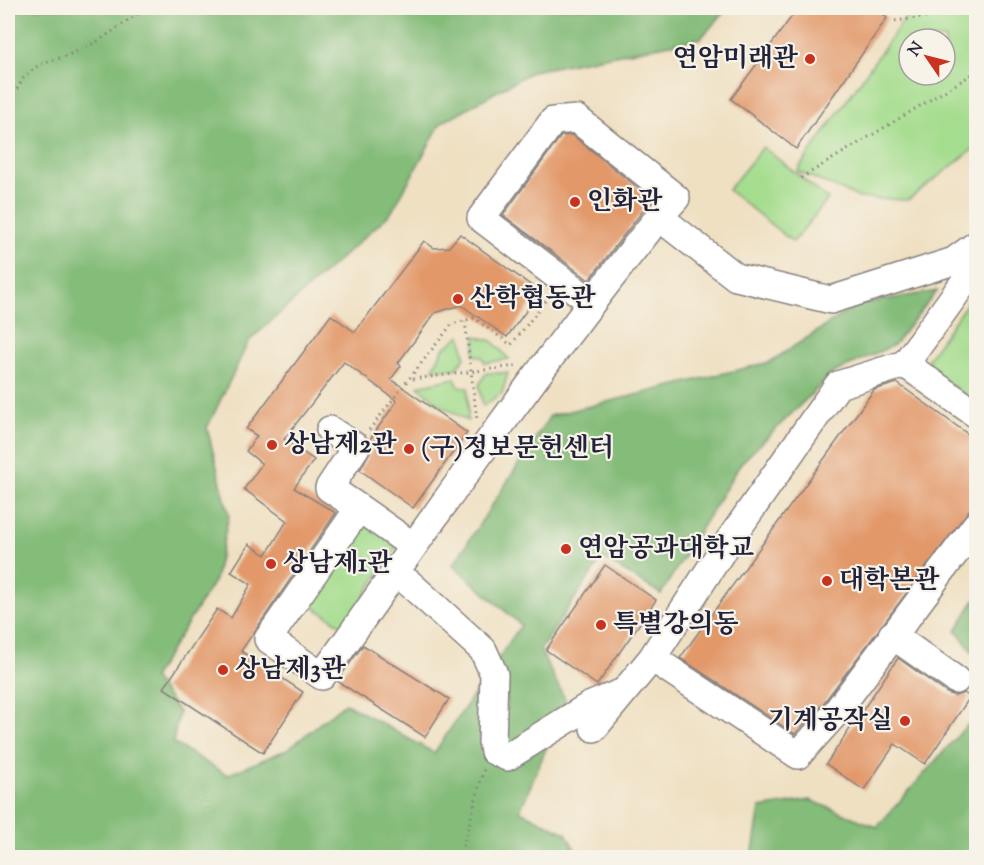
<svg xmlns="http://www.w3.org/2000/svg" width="984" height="865" viewBox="0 0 984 865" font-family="'Sorts Mill Goudy','Noto Serif KR',serif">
<rect width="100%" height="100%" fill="#f7f3e8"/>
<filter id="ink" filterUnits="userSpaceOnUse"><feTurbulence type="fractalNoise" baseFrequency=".0167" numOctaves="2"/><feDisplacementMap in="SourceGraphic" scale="12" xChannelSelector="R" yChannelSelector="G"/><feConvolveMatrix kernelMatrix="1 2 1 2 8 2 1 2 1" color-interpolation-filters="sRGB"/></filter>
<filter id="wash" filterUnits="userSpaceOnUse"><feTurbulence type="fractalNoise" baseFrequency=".008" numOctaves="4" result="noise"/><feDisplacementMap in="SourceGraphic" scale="24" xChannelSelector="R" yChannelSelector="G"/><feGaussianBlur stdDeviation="1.35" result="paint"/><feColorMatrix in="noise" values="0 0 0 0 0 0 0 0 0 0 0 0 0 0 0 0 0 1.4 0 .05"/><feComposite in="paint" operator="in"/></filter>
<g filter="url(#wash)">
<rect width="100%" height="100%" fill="#efe0c2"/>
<path fill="#a5dd8e" stroke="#648064" stroke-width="1.5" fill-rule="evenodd" d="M 912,8 L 976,8 L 976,147 L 908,200 L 860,198 L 797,171 ZM 909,39 L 945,39 L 945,75 L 909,75 Z
M 763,147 L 828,199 L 793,242 L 728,190 Z
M 976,290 L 976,402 L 930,371 L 928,359 Z
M 461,335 L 465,357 L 456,369 L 433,369 L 443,349 Z
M 476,336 L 492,341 L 509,359 L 485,363 L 482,357 L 474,355 Z
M 486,373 L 508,373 L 502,393 L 483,406 L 479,385 Z
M 455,378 L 458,386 L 468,388 L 468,421 L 440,405 L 418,386 Z
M 360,521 L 397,546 L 344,627 L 306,602 Z"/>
<path fill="#84bc79" stroke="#536f5a" stroke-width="1.5" d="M 8,8 L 728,8 L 701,38 L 533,71 L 441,123 L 391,213 L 249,341 L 207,428 L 229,515 L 215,580 L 153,678 L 179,712 L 173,743 L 227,775 L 288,749 L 345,703 L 434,753 L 521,625 L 453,565 L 550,416 L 770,362 L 859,304 L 937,291 L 894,345 L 833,373 L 741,463 L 661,594 L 602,558 L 540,650 L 566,701 L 520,811 L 566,833 L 579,857 L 8,857 Z
M 976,598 L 976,657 L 956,630 Z
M 976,715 L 976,857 L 752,857 L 760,808 L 810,800 L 877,827 Z"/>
<g id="blocks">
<path fill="#e29869" d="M 798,8 L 878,8 L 887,18 L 796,149 L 731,99 Z
M 572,135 L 652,199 L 589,280 L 503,215 L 561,136 Z
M 460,234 L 540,292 L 507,337 L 461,305 L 435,313 L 398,363 L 401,366 L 391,379 L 467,433 L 413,508 L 360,470 L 372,448 L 370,439 L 397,401 L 344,362 L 284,439 L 314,460 L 294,488 L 336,513 L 241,651 L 303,692 L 263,753 L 164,688 L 217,609 L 231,618 L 251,584 L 231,572 L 249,544 L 266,555 L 287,521 L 244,489 L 262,464 L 246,451 L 257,436 L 246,429 L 331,315 L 355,332 L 424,241 L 434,248 L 449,247 Z
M 897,383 L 976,440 L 976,501 L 822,705 L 795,734 L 680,658 L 874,390 Z
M 605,565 L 656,600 L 597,685 L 546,650 Z
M 363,645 L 449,699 L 425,737 L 337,681 Z
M 898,658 L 947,693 L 955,696 L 964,693 L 970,697 L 925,764 L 895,744 L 864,790 L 826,764 Z"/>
</g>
</g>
<g filter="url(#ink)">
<use href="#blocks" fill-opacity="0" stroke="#88817e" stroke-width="1.5"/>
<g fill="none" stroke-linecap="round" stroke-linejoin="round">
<g stroke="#88817e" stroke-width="30">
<path id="minor" d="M 591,302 L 481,218 L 553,121 L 577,119 L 676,198 L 659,217
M 905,364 L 976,414
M 330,430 L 356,447 L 329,488 L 359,508
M 413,546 L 359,508 L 268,639 L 322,676 C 431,521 540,365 659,217 L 736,277 L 831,300 L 954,261 L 976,245
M 409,583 L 483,650 L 494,674 L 492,742 L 494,751 L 507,757 L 589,706 L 618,694
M 892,635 L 956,680
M 652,658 L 798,755 L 834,715 L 976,525
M 594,728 L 652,658 L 722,551 L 838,385 L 905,364 L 976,266"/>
</g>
<path stroke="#88817e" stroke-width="3" stroke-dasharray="1.5 4.5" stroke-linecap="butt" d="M 895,21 L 976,10
M 8,105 L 24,77 L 39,65 L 69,55 L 100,40 L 146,8
M 801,178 L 976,72
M 465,321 L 477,420
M 413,379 L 516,366
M 369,430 L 452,324 L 474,318 L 511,345 L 548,298
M 460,858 L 484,769"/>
<use href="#minor" stroke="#fff" stroke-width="27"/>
</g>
</g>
<g fill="#c8321e" stroke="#f7f3e8" stroke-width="2">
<circle cx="810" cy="59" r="6"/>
<circle cx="575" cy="202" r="6"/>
<circle cx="458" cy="299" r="6"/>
<circle cx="272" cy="445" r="6"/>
<circle cx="409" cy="449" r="6"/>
<circle cx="566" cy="549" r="6"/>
<circle cx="271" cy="564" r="6"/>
<circle cx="827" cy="581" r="6"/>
<circle cx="601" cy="625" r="6"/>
<circle cx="223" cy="670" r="6"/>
<circle cx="905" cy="721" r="6"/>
</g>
<g text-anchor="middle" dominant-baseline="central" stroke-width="4.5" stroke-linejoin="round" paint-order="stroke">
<g font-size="26" font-weight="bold" fill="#22223b" stroke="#f7f3e8" text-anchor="start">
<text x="798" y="59" text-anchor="end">연암미래관</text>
<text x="587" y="202">인화관</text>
<text x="470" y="299">산학협동관</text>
<text x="284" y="445">상남제2관</text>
<text x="421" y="449">(구)정보문헌센터</text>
<text x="578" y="549">연암공과대학교</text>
<text x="283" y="564">상남제1관</text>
<text x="839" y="581">대학본관</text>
<text x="613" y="625">특별강의동</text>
<text x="235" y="670">상남제3관</text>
<text x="893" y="721" text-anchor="end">기계공작실</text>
</g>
</g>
<rect width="984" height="865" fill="none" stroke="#f7f3e8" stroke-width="30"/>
<g transform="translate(927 57) rotate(305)"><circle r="28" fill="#f7f3e8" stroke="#a29fa3" stroke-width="1.5"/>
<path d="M0-4.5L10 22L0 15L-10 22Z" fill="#c8321e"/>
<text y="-9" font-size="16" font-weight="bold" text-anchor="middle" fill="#22223b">N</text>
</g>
</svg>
